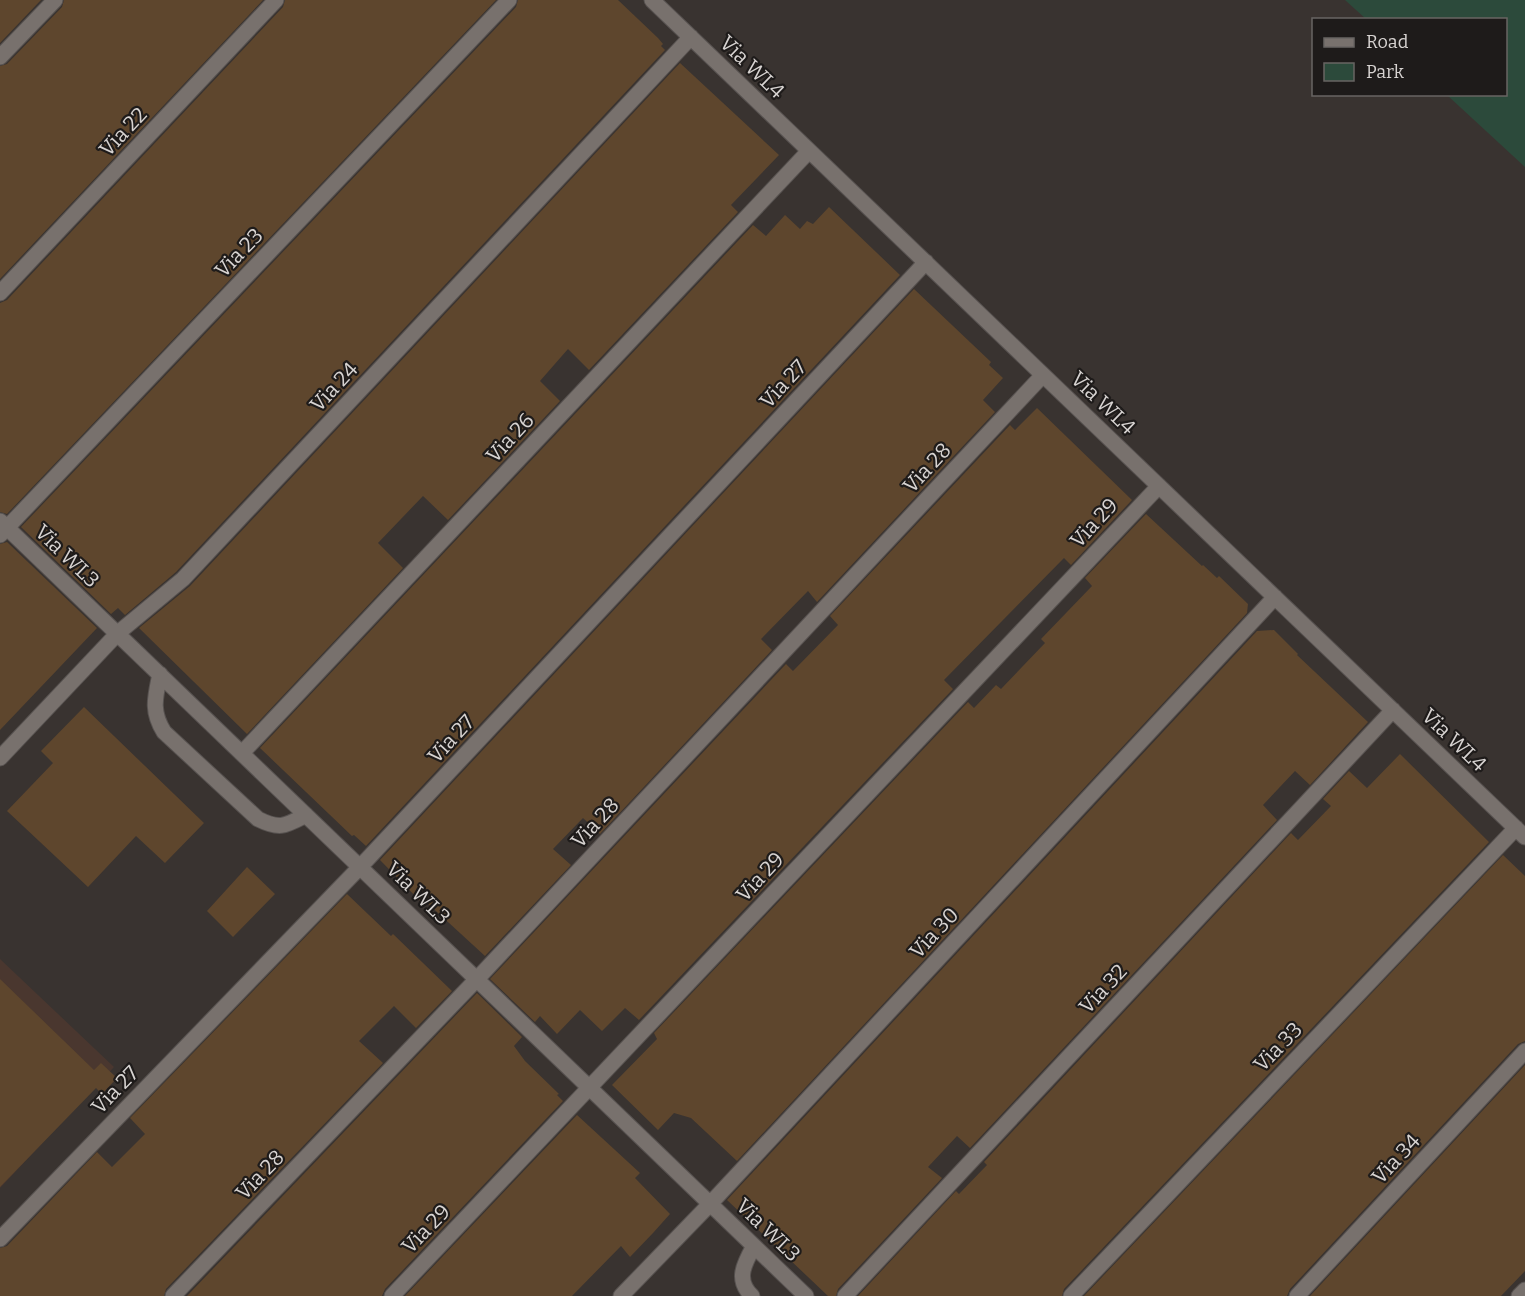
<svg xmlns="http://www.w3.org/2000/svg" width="1525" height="1296" viewBox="0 0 1525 1296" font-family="Bitter,serif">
<rect width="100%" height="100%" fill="#393330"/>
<path fill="#4a372f" d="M 0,959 L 114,1067 L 0,1188 Z"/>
<path fill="#2c4a3b" d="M 1345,0 L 1525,0 L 1525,167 L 1447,95 L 1506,94 L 1506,20 L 1366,19 Z"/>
<path fill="#5e462d" d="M 0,0 L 41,0 L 0,43 Z
M 64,0 L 263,0 L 0,279 L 0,66 L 7,64 L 62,7 Z
M 285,0 L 496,0 L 7,514 L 0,512 L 0,303 L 7,300 L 283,7 Z
M 518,0 L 618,0 L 658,38 L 663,44 L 661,46 L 665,50 L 176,572 L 125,615 L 118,608 L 111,614 L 21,527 L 516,7 Z
M 680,63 L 779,155 L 731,205 L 738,212 L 589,370 L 568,349 L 540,381 L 560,401 L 448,520 L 423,496 L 378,543 L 403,568 L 247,734 L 139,628 L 190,586 Z
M 829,207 L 900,275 L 366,846 L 354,835 L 352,836 L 260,748 L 753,225 L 766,236 L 785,215 L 800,229 L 807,221 L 813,224 Z
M 914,289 L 991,362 L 989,365 L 1003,378 L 983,400 L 995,412 L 817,602 L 808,591 L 761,639 L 772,650 L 600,834 L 583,818 L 553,849 L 571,865 L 485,956 L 424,900 L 422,903 L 380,860 Z
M 1037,408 L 1132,500 L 1071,565 L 1064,558 L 944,680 L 953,689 L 639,1020 L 625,1008 L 602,1031 L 580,1010 L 557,1034 L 540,1016 L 535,1022 L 490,979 L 786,664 L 793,671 L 838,625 L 830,616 L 1010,425 L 1015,430 Z
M 1146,514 L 1202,566 L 1203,565 L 1217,578 L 1219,576 L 1248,604 L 1247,613 L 737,1161 L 691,1118 L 674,1113 L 658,1130 L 612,1085 L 657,1039 L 654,1033 L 968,702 L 974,708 L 996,685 L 1001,689 L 1045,643 L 1041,639 L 1092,586 L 1085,578 Z
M 7,542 L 97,628 L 0,730 L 0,544 Z
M 1274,630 L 1298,654 L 1297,655 L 1368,722 L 1310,785 L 1295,771 L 1263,805 L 1277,820 L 970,1148 L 957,1136 L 928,1167 L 942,1178 L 838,1289 L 836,1296 L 828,1296 L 727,1200 L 1257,631 Z
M 84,707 L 204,823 L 165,863 L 136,836 L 88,887 L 7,811 L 53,763 L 41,751 Z
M 1400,754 L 1489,842 L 1064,1289 L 1062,1296 L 858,1296 L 956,1191 L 959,1194 L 987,1165 L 984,1162 L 1291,833 L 1298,840 L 1331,806 L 1323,799 L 1349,771 L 1367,788 Z
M 1503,855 L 1525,876 L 1525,1041 L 1518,1044 L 1290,1289 L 1287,1296 L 1084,1296 Z
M 247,867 L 275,894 L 233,937 L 207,911 Z
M 347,894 L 391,936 L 393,934 L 452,991 L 416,1028 L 394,1006 L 359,1041 L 383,1063 L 166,1289 L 164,1296 L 0,1296 L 0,1248 L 7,1246 L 97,1152 L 112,1167 L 145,1134 L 130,1118 Z
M 0,979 L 94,1070 L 101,1063 L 117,1078 L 102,1094 L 96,1088 L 0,1187 Z
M 477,993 L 522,1037 L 514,1046 L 525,1061 L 559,1094 L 557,1095 L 563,1101 L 385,1289 L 382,1296 L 187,1296 Z
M 1525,1065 L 1525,1271 L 1501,1296 L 1310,1296 Z
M 577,1115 L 640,1173 L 635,1178 L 670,1214 L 653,1233 L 630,1257 L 621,1246 L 572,1296 L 405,1296 Z"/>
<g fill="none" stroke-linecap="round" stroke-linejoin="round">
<g stroke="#575250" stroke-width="17">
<path id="minor" d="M 652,0 L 1525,837
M 0,57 L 55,0
M 0,293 L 276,0
M 0,521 L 806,1296
M 0,535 L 509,0
M 160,674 C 155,698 151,711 164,732 L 258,819 C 280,830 285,826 306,815
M 242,753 L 809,151
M 0,758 L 118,633 L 183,579 L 691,37
M 0,1239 L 360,867 L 926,262
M 173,1296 L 477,979 L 1043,375
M 392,1296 L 1159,486
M 621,1296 L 710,1204 L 1275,597
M 752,1296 C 735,1280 744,1264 754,1246
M 845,1296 L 1393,710
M 1071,1296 L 1516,828
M 1297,1296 L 1525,1051
M 1519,1296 L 1525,1290"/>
</g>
<use href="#minor" stroke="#78716d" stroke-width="15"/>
</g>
<g text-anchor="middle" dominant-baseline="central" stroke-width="4.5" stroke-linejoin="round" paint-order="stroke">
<g font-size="21" fill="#d7d3d1" stroke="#1e1b1a">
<text transform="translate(752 67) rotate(44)">Via WL4</text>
<text transform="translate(123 132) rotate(-47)">Via 22</text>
<text transform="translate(239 253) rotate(-46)">Via 23</text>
<text transform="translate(783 384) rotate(-47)">Via 27</text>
<text transform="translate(334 387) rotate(-47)">Via 24</text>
<text transform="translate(1103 403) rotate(44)">Via WL4</text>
<text transform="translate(510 438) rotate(-47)">Via 26</text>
<text transform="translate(927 468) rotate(-47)">Via 28</text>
<text transform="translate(1094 523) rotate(-47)">Via 29</text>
<text transform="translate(67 556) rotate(44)">Via WL3</text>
<text transform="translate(451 739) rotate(-47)">Via 27</text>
<text transform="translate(1454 740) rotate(44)">Via WL4</text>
<text transform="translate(595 823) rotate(-47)">Via 28</text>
<text transform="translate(760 877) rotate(-47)">Via 29</text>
<text transform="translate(418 893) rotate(44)">Via WL3</text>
<text transform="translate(934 933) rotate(-47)">Via 30</text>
<text transform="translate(1103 989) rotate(-47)">Via 32</text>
<text transform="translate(1278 1047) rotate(-46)">Via 33</text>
<text transform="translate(115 1090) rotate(-46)">Via 27</text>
<text transform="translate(1396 1159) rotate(-47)">Via 34</text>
<text transform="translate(260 1175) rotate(-46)">Via 28</text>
<text transform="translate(426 1229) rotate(-46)">Via 29</text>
<text transform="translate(768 1230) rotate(44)">Via WL3</text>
</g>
</g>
<rect x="1312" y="18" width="195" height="78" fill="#1e1b1a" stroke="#686563" stroke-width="1.5"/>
<rect x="1324" y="38" width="30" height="9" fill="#78716d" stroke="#686563" stroke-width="1.5"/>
<text x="1366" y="48" font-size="18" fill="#d7d3d1">Road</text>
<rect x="1324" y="63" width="30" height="18" fill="#2c4a3b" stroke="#686563" stroke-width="1.5"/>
<text x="1366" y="78" font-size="18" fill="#d7d3d1">Park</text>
</svg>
